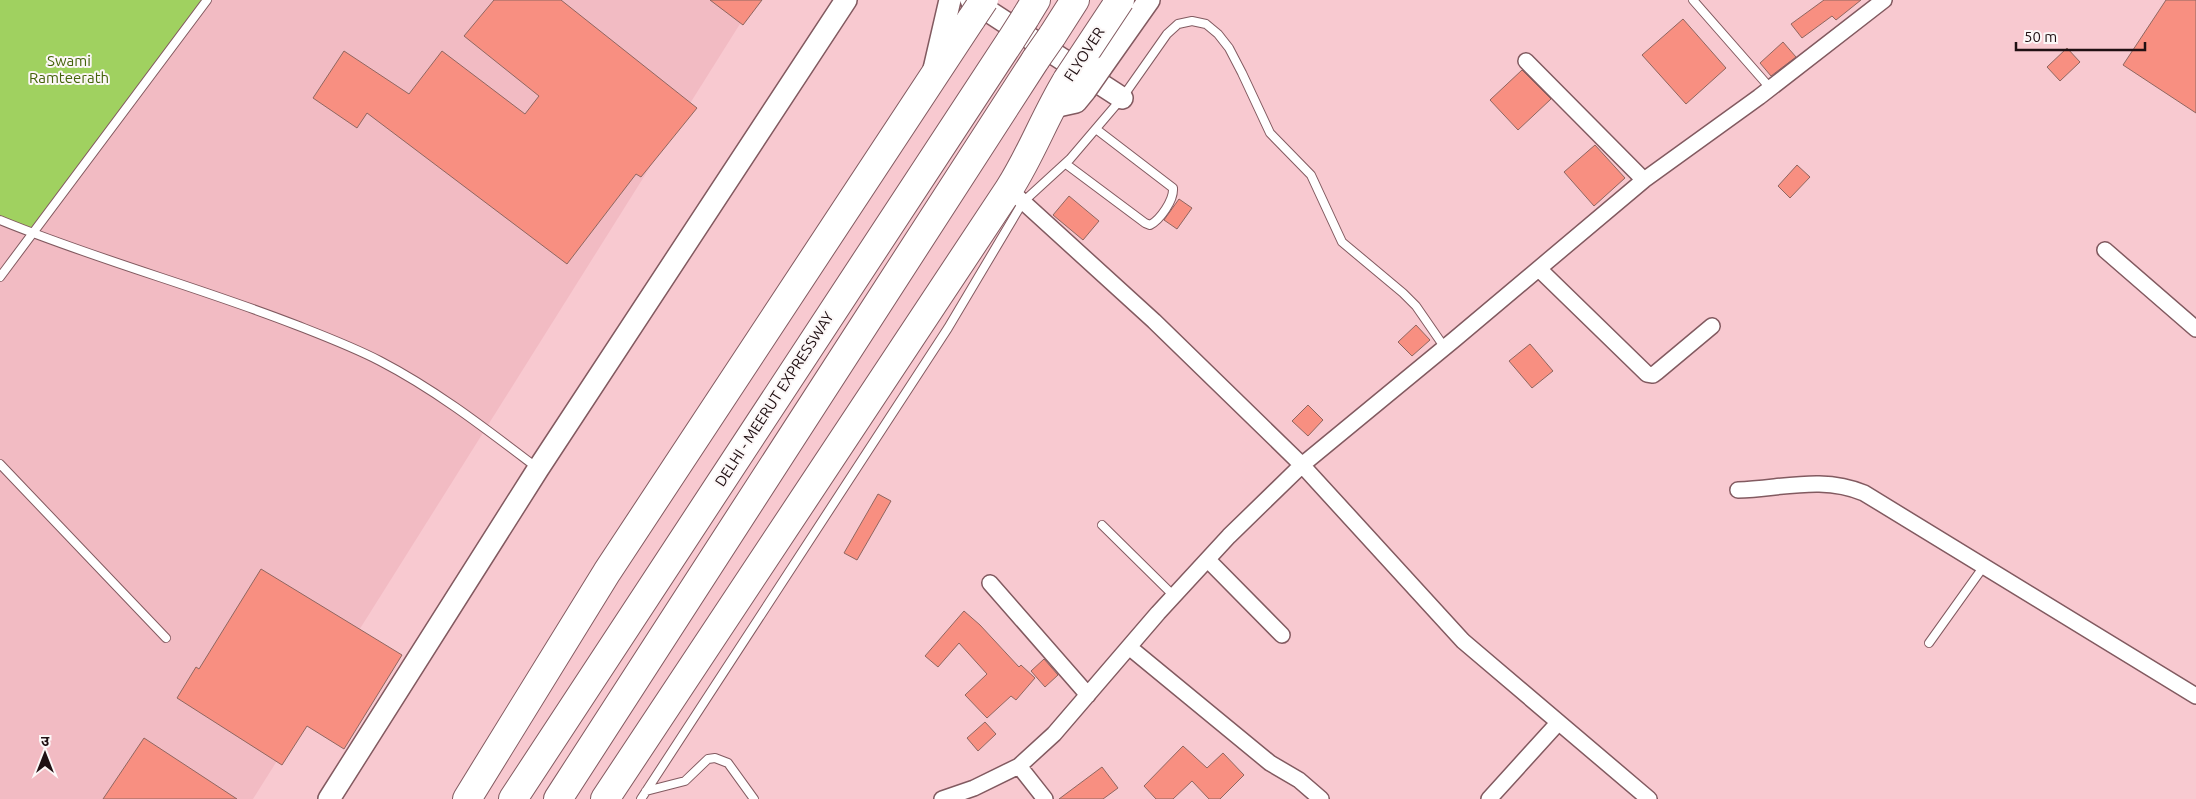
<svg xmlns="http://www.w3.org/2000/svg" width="2196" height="799" viewBox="0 0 2196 799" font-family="Ubuntu,'Noto Sans Devanagari',sans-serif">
<rect width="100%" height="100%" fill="#f8c9d0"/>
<path fill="#f2bbc3" d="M 0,0 L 755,0 L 253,799 L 0,799 Z"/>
<path fill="#a0d160" d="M 0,0 L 207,0 L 32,233 L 0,220 Z"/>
<path fill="#f88f81" stroke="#8f6660" d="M 494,0 L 561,0 L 697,108 L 641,177 L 636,174 L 567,264 L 367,113 L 357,128 L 313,98 L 344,51 L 409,94 L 442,51 L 525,114 L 539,96 L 464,36 Z
M 710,0 L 762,0 L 743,25 Z
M 1824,0 L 1861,0 L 1836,20 L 1832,16 L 1802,38 L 1791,24 Z
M 2166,0 L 2196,0 L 2196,113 L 2123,65 Z
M 1683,19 L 1726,68 L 1686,104 L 1642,55 Z
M 1783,42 L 1796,57 L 1771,76 L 1760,63 Z
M 2067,48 L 2080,62 L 2060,81 L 2047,67 Z
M 1522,70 L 1551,99 L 1518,130 L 1490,100 Z
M 1595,145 L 1625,178 L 1594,206 L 1564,172 Z
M 1797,165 L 1810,177 L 1790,198 L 1778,186 Z
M 1069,196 L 1099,221 L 1083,240 L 1053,215 Z
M 1179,199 L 1192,208 L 1177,229 L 1164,220 Z
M 1416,325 L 1430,340 L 1412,356 L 1398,342 Z
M 1530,344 L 1553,371 L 1532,388 L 1509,361 Z
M 1308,405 L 1323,420 L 1308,436 L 1292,421 Z
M 878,494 L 891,501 L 857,560 L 844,553 Z
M 261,569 L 402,655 L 344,749 L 307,726 L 282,765 L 177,698 L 196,667 L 199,669 Z
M 964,611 L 980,625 L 1019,667 L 1021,665 L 1035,678 L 1016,700 L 1011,696 L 987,718 L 965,695 L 987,674 L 959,643 L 938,667 L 925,656 Z
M 1044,659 L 1058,675 L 1045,687 L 1031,671 Z
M 985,722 L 996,734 L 978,751 L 967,738 Z
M 144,738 L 237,799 L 103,799 Z
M 1183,746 L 1207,768 L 1223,753 L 1244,775 L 1220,799 L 1209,799 L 1192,781 L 1173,799 L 1156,799 L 1144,786 Z
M 1102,767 L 1118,788 L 1103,799 L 1059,799 Z"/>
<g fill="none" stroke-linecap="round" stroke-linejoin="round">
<g stroke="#825a60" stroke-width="10">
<path id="lane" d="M 1693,0 L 1771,89
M 1066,164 L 1145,223 L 1150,225 C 1160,220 1174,200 1173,188 L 1096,129
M 0,220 C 97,260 199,287 296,325 C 324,336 353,347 380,361 C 436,390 486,429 536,467
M 0,277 L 207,0
M 0,464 L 166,638
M 1102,525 L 1174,596
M 1929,643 L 1984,566
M 646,791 L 685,781 L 708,759 L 715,758 L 728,763 L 754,799
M 641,799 L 948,328 L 1023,202 L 1070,159 L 1122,98 L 1167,34 L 1178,24 L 1192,21 L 1206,24 L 1218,34 L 1229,48 L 1242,73 L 1270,133 L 1311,175 L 1342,242 L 1403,293 L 1416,306 L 1445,348"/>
</g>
<g stroke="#825a60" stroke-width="18">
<path id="street" d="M 1526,61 L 1644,180
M 1009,189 L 1154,321 L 1302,465 L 1463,641 L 1649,799
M 2105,250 L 2196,329
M 1539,269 L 1647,374 L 1653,375 L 1657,372 L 1712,326
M 1738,490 C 1780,489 1822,475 1864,493 L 2196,696
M 1208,560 L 1282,635
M 990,583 L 1088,695
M 1129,647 L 1270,763 L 1299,780 L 1321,799
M 1019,766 L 1045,799
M 942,799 L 974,788 L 1019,766 L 1054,734 L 1158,613 L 1229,536 L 1302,465 L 1455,339 L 1644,180 L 1759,97 L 1884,0
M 1489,799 L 1558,723"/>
</g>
<g stroke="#825a60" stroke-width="24">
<path id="secondary" d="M 971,0 L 1122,98
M 1101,68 L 1149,0
M 934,69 L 950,0
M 1049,108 L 1076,102 L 1085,91
M 329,799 L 538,469 L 846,0"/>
</g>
<g stroke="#825a60" stroke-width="30">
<path id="highway" d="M 1025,18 L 1036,0
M 1052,36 L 1075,0
M 467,799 L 607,572 L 972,18
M 513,799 L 1011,40
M 558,799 L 1036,59
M 605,799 L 1009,189 C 1031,155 1045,116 1067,80"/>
</g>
<use href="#lane" stroke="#fff" stroke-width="8"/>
<use href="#street" stroke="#fff" stroke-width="15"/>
<use href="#secondary" stroke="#fff" stroke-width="21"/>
<use href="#highway" stroke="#fff" stroke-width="28"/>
<g stroke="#825a60" stroke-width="24" stroke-linecap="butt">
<path id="secondary-bridge" d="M 1085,91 L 1101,68"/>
</g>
<g stroke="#825a60" stroke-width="30" stroke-linecap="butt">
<path id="highway-bridge" d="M 972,18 L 984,0
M 1011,40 L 1025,18
M 1036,59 L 1052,36
M 1067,80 L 1120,0"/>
</g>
<use href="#secondary-bridge" stroke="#fff" stroke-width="21"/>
<use href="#highway-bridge" stroke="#fff" stroke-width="28"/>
</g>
<g text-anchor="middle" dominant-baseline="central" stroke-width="4" stroke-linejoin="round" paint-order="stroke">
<g font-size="15" fill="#201013" stroke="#fcf7f7">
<text transform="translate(1084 54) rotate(-57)">FLYOVER</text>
<text transform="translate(774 399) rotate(-57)">DELHI - MEERUT EXPRESSWAY</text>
</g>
<g font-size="15" fill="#44630b" stroke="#fcf7f7">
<text x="69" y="60">Swami<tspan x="69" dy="17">Ramteerath</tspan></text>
</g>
</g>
<g transform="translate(45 754)" stroke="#fcf7f7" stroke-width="4" paint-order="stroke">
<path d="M0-4L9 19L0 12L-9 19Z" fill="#201013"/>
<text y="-8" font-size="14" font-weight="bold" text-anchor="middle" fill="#201013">उ</text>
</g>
<path d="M2016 42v8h129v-8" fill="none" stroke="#201013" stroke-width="2.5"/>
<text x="2024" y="42" font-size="15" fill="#201013" stroke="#fcf7f7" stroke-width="4" paint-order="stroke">50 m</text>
</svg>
